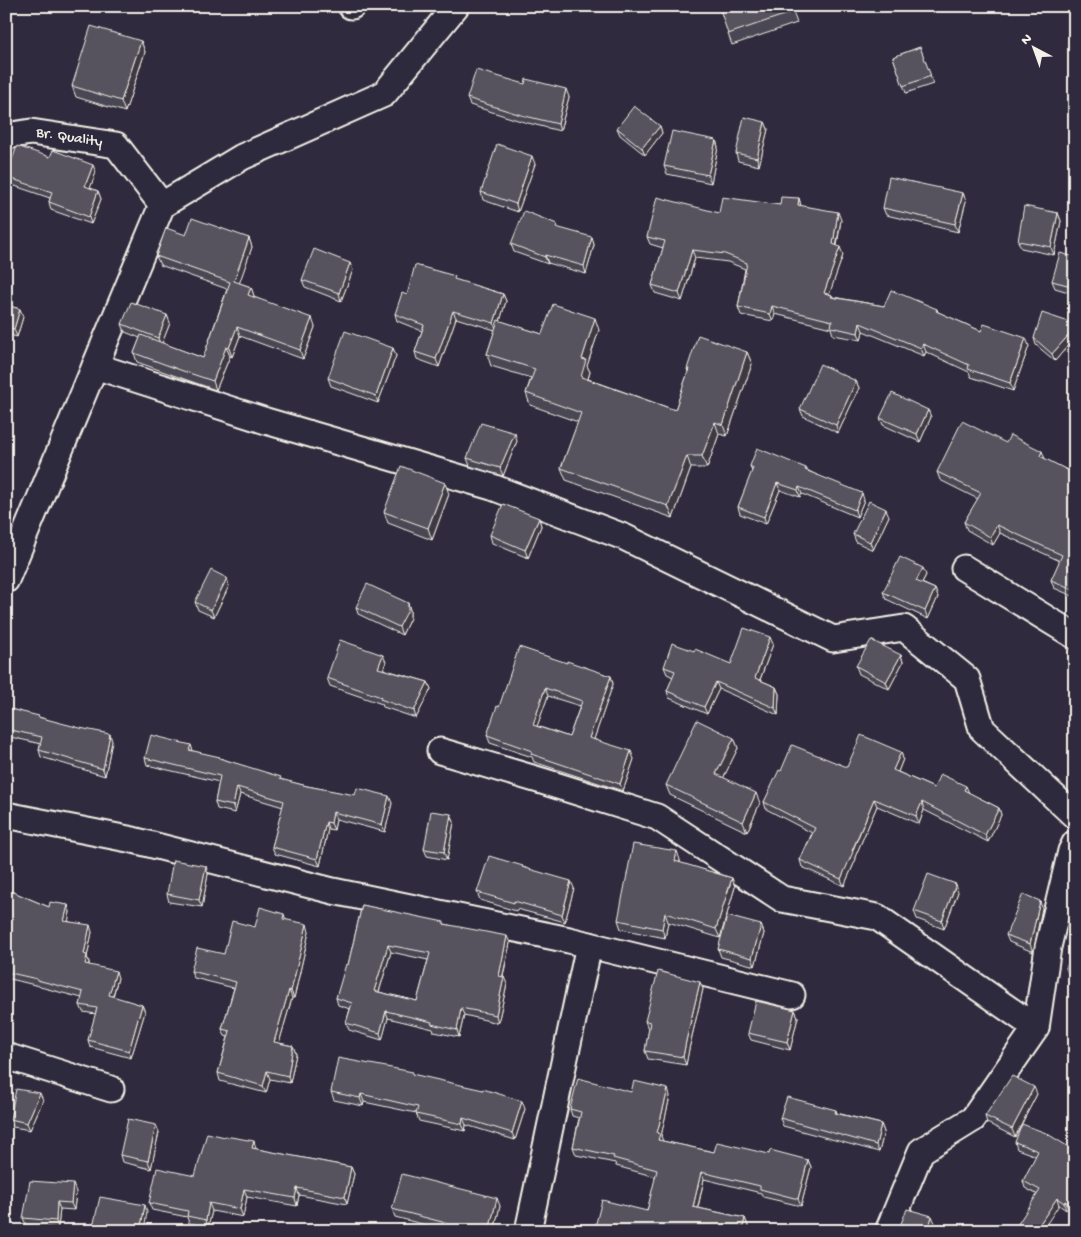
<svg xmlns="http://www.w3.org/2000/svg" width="1081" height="1237" viewBox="0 0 1081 1237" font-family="'Gochi Hand',sans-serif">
<rect width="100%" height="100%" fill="#2f2a3d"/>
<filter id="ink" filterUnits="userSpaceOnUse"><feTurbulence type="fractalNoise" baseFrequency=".02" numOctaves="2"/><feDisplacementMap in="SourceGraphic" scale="10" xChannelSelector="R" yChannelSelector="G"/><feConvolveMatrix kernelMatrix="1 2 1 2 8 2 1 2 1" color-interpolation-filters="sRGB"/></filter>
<g filter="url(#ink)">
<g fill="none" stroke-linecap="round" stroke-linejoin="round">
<g stroke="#f4f1e8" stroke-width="29">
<g id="minor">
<path d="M 351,6 L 352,6"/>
<path id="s1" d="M 6,136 L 31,132 L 116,145 L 162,205"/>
<path d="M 95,366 L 266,421 L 492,487 L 624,537 L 833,639 L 904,628 L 967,679 L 982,729 L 1075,816"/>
<path d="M 964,568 L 1075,636"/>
<path d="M 6,580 L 162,205 L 242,157 L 384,94 L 456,6"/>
<path d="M 440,751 L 542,781 L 657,817 L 782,899 L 877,917 L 1036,1028"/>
<path d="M 6,815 L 133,840 L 333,891 L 569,940 L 792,995"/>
<path d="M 6,1056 L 111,1089"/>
<path d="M 528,1231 L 589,945"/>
<path d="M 888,1231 L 921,1151 L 973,1119 L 1036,1028 L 1048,947 L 1071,851 L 1075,843"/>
</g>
</g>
<use href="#minor" stroke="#2f2a3d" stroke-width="25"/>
</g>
<path fill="#4a4752" stroke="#f4f1e8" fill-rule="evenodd" d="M 791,6 L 797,23 L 732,45 L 728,34 Z
M 141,41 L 145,52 L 125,112 L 76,97 L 72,86 Z
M 920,47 L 933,84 L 906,93 L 893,57 Z
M 525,84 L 569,97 L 560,131 L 524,122 L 470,105 L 467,98 Z
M 765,122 L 768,129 L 759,166 L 738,161 L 736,153 Z
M 660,126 L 662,133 L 645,155 L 620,135 L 617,128 Z
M 716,140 L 718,147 L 711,183 L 667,174 L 664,166 Z
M 535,164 L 518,212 L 483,200 L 481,192 Z
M 96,172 L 90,188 L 98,191 L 101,199 L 91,224 L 51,210 L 49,202 L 50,198 L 9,184 L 6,177 Z
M 963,193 L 966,201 L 958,232 L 886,215 L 883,208 Z
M 799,198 L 801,206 L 841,220 L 837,246 L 843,255 L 829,294 L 832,295 L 833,297 L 884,306 L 937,309 L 938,312 L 981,331 L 1029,346 L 1013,391 L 971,377 L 969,372 L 926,352 L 924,356 L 863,331 L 861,340 L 833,335 L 831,328 L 775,314 L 773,321 L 741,315 L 738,307 L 745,269 L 728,262 L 695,258 L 682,301 L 655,293 L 652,285 L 663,248 L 650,244 L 647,237 L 719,213 L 780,205 Z
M 1058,213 L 1061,221 L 1054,255 L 1021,248 L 1018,241 Z
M 186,235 L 249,238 L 252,247 L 239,283 L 251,287 L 254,296 L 254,297 L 315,327 L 303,359 L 240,336 L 232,357 L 230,356 L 216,390 L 187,380 L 137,362 L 134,353 L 140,338 L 125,332 L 122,324 L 167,315 L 170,323 L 162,343 L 203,358 L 227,289 L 160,265 L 156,256 Z
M 592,237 L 594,245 L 586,274 L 548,263 L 548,264 L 514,252 L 511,244 Z
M 1075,257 L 1075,294 L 1055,288 L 1052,281 Z
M 353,270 L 341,301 L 305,287 L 302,280 Z
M 456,280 L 503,294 L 506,301 L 500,321 L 542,334 L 599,330 L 587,366 L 590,372 L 588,379 L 675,410 L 688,372 L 687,369 L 747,352 L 752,364 L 727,436 L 719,434 L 707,468 L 691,468 L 673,518 L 566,480 L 561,468 L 578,422 L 530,405 L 526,393 L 531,378 L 491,366 L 487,354 L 495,330 L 456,318 L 439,367 L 417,359 L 415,352 L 422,331 L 397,321 L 395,314 L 407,295 Z
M 6,305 L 20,309 L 23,317 L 17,337 L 6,334 Z
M 1075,324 L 1075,337 L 1055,361 L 1036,345 L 1034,338 Z
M 393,348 L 396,356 L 378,403 L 331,386 L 328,378 Z
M 856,381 L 859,388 L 838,433 L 803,416 L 800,409 Z
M 928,410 L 931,417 L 920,442 L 883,425 L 880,418 Z
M 517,441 L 503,476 L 470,466 L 467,458 Z
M 1045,459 L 1075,474 L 1075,597 L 1054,588 L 1051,580 L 1060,561 L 1000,533 L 993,545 L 967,530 L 964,522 L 978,499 L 940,480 L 937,472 Z
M 750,466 L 806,468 L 807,470 L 864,500 L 857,517 L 802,494 L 800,497 L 780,490 L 766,524 L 740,514 L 738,507 L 752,472 Z
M 449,494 L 432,540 L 388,523 L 384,512 Z
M 889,516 L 873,550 L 856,542 L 853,534 Z
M 539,518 L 541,526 L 528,558 L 492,543 L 490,535 Z
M 926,575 L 922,583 L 935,589 L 938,597 L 928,619 L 886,599 L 883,592 Z
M 229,586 L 214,617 L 198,610 L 195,602 Z
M 408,603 L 410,610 L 410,618 L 402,635 L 358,614 L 356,607 Z
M 773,644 L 760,680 L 776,687 L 779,694 L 778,715 L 719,689 L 707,714 L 669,698 L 667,691 L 673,677 L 667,674 L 664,667 L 731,664 Z
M 901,655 L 903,662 L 889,689 L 859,674 L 856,666 Z
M 386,662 L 383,669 L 428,682 L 431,689 L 416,718 L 383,707 L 382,704 L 330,686 L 327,678 Z
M 567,663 L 611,676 L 613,684 L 594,739 L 634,759 L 623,791 L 534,762 L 532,757 L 490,743 L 487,735 L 499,707 ZM 548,696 L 580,706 L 569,737 L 537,726 Z
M 6,708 L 39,717 L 112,741 L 105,776 L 41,757 L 39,750 L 41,744 L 6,736 Z
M 734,738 L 738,748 L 723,778 L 760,803 L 747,832 L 670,795 L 666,785 Z
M 191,745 L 193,751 L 220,758 L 282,780 L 307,786 L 392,803 L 385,832 L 336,819 L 334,830 L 328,829 L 320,866 L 275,854 L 272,847 L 283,807 L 240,794 L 235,813 L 217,809 L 215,802 L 219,782 L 147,765 L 145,758 Z
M 901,752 L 903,759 L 898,772 L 934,788 L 969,793 L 999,808 L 1001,815 L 988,842 L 924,810 L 919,824 L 877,806 L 855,857 L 856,859 L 844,886 L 802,867 L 800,860 L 812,833 L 766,809 L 764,802 L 781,771 L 847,767 Z
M 451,814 L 454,822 L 447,860 L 427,856 L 424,849 Z
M 680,860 L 680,863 L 732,878 L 735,887 L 720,938 L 668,922 L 665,938 L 621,929 L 618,920 Z
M 523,867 L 574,888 L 565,922 L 517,909 L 516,911 L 480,900 L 477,892 Z
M 208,874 L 202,907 L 169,902 L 167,894 Z
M 6,889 L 49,907 L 68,905 L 70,912 L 68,921 L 92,932 L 87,957 L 89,962 L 89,965 L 118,978 L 113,997 L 142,1005 L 145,1012 L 131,1058 L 90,1047 L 88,1040 L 96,1014 L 83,1012 L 80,1005 L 82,998 L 40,987 L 39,986 L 6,978 Z
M 958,892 L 944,929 L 917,919 L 914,911 Z
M 362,905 L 445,924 L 510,943 L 503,977 L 507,984 L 498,1023 L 464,1015 L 459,1037 L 434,1032 L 433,1029 L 388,1018 L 382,1040 L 349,1030 L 346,1023 L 350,1009 L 338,1005 L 336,998 L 348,965 ZM 391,952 L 428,960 L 417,1001 L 379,992 Z
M 1042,908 L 1033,952 L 1009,942 L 1006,935 Z
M 284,914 L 286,920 L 309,932 L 294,998 L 292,998 L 279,1043 L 293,1046 L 296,1054 L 290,1083 L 270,1079 L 266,1093 L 220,1081 L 218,1073 L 228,1037 L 225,1036 L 222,1029 L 234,988 L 194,978 L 191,971 L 224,954 L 255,927 Z
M 761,925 L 764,933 L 755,966 L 721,957 L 718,949 Z
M 1075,949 L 1075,979 L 1069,976 L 1066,968 Z
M 703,989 L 689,1049 L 686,1065 L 648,1059 L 645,1051 L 649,1029 L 648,1029 L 645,1021 Z
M 795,1010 L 798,1017 L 790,1050 L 751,1040 L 748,1033 Z
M 414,1075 L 525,1109 L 515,1140 L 466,1125 L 465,1131 L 419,1121 L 416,1113 L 364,1102 L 363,1106 L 334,1100 L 331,1092 Z
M 631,1092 L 670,1096 L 661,1136 L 662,1141 L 714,1152 L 769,1154 L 808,1160 L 811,1167 L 801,1206 L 763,1197 L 761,1193 L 704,1179 L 698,1208 L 745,1218 L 748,1226 L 747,1231 L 594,1231 L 647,1211 L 656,1177 L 616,1166 L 615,1163 L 576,1155 L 573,1147 L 579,1118 L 572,1116 L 570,1109 Z
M 1037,1094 L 1015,1137 L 987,1123 L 985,1116 Z
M 43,1100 L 30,1130 L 13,1127 L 10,1119 Z
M 836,1110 L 837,1113 L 881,1124 L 884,1132 L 879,1152 L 783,1126 L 780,1118 Z
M 159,1132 L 151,1169 L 122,1162 L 120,1155 Z
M 1015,1142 L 1072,1149 L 1075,1144 L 1075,1212 L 1068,1208 L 1066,1210 L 1059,1205 L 1014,1230 L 1038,1195 L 1025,1188 L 1023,1181 L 1036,1156 L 1017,1149 Z
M 256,1149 L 351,1167 L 354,1174 L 347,1204 L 299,1195 L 297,1206 L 247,1197 L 243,1217 L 212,1211 L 208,1227 L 189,1223 L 187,1217 L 152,1210 L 149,1203 L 195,1176 Z
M 76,1192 L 74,1210 L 60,1209 L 58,1228 L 26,1225 L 23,1218 Z
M 500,1206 L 494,1231 L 446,1231 L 445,1230 L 395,1217 L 392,1209 Z"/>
<path fill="#3c3942" stroke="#f4f1e8" d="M 141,41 L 145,52 L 125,112 L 121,101 Z
M 566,89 L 569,97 L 560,131 L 558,124 Z
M 765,122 L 768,129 L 759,166 L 757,158 Z
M 660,126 L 662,133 L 645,155 L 642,148 Z
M 716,140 L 718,147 L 711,183 L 708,175 Z
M 532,156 L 535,164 L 518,212 L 516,204 Z
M 93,165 L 96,172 L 88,194 L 85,186 Z
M 98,191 L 101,199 L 91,224 L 89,217 Z
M 963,193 L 966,201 L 958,232 L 955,224 Z
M 799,198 L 801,206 L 798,205 Z
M 838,212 L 841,220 L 835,252 L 833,244 Z
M 1058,213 L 1061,221 L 1054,255 L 1051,247 Z
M 592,237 L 594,245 L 586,274 L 584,266 Z
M 249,238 L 252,247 L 237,290 L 234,281 Z
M 840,247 L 843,255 L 827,301 L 824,293 Z
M 692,250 L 695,258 L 682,301 L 679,293 Z
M 545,255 L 548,263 L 548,264 L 545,257 Z
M 350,263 L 353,270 L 341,301 L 339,293 Z
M 251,287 L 254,296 L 251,304 L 248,295 Z
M 503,294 L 506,301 L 497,331 L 494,323 Z
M 772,306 L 775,314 L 773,321 L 770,314 Z
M 20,309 L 23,317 L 17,337 L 14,329 Z
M 453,311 L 456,318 L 439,367 L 436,359 Z
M 167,315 L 170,323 L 161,346 L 158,338 Z
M 312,318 L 315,327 L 303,359 L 300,350 Z
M 595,318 L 599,330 L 587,366 L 590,372 L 585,388 L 581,377 L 582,359 Z
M 860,323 L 863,331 L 861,340 L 858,333 Z
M 237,327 L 240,336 L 232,357 L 229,348 Z
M 1075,328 L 1075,337 L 1055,361 L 1052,354 Z
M 1026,338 L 1029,346 L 1013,391 L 1010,383 Z
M 923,344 L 926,352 L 924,356 L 921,348 Z
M 226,347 L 230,356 L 216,390 L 213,381 Z
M 393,348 L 396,356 L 378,403 L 376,396 Z
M 747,352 L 752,364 L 727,436 L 723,425 Z
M 856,381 L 859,388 L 838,433 L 836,425 Z
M 928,410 L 931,417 L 920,442 L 917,434 Z
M 715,422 L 719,434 L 707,468 L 702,456 Z
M 515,433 L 517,441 L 503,476 L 500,468 Z
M 1042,451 L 1045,459 L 1040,456 Z
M 687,456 L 691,468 L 673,518 L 668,506 Z
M 445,483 L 449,494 L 432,540 L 428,528 Z
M 777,483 L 780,490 L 766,524 L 764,517 Z
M 799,487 L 802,494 L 800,497 L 798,490 Z
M 862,493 L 864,500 L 857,517 L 855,510 Z
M 886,509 L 889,516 L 873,550 L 870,542 Z
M 539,518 L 541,526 L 528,558 L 525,550 Z
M 997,525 L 1000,533 L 993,545 L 990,537 Z
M 923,568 L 926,575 L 919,588 L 916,581 Z
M 227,578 L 229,586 L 214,617 L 211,610 Z
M 935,589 L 938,597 L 928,619 L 925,611 Z
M 408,603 L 410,610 L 410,618 L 402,635 L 399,627 Z
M 770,637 L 773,644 L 758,685 L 755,678 Z
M 383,655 L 386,662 L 381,675 L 378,668 Z
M 901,655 L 903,662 L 889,689 L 886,682 Z
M 611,676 L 613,684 L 592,745 L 589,738 Z
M 428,682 L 431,689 L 416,718 L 414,711 Z
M 716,682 L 719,689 L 707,714 L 704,707 Z
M 776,687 L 779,694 L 778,715 L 775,708 Z
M 545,688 L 548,696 L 535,732 L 533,725 Z
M 110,734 L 112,741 L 105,776 L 103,769 Z
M 734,738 L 738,748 L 720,785 L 716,774 Z
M 631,751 L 634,759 L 623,791 L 620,784 Z
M 901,752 L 903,759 L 896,777 L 893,770 Z
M 966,786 L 969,793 L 964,790 Z
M 237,787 L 240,794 L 235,813 L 233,806 Z
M 756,793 L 760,803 L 747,832 L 743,822 Z
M 389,796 L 392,803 L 385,832 L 382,825 Z
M 874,799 L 877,806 L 855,857 L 856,859 L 844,886 L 841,879 Z
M 922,802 L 924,810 L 919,824 L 916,816 Z
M 999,808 L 1001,815 L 988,842 L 985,835 Z
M 333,812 L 336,819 L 334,830 L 331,823 Z
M 451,814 L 454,822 L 447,860 L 444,852 Z
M 326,822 L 328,829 L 320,866 L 317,859 Z
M 6,823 L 9,830 L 6,843 Z
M 677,851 L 680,860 L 678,871 L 675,861 Z
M 206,866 L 208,874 L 202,907 L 199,900 Z
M 732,878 L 735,887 L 720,938 L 716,929 Z
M 571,881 L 574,888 L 565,922 L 562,915 Z
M 956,884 L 958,892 L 944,929 L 942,921 Z
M 1040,901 L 1042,908 L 1033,952 L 1030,944 Z
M 68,905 L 70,912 L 67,928 L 64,921 Z
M 665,913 L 668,922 L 665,938 L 662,929 Z
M 307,924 L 309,932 L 294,998 L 291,991 Z
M 90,925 L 92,932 L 87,957 L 89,962 L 87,971 L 85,964 L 84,954 Z
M 761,925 L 764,933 L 755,966 L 752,958 Z
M 507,936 L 510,943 L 501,983 L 499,976 Z
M 388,945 L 391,952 L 377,998 L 374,991 Z
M 116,971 L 118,978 L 111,1002 L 109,995 Z
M 504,977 L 507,984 L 498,1023 L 496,1015 Z
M 700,982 L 703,989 L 689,1049 L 686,1065 L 683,1057 L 686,1041 Z
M 289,990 L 292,998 L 277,1050 L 274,1042 Z
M 142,1005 L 145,1012 L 131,1058 L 129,1051 Z
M 461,1008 L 464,1015 L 459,1037 L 457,1030 Z
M 795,1010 L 798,1017 L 790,1050 L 787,1042 Z
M 386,1011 L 388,1018 L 382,1040 L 380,1033 Z
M 293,1046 L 296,1054 L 290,1083 L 288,1076 Z
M 267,1071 L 270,1079 L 266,1093 L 263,1086 Z
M 1034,1087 L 1037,1094 L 1015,1137 L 1012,1129 Z
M 668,1089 L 670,1096 L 661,1136 L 663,1141 L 661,1147 L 657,1133 Z
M 40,1093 L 43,1100 L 30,1130 L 27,1123 Z
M 361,1094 L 364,1102 L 363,1106 L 360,1098 Z
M 522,1101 L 525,1109 L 515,1140 L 512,1133 Z
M 463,1118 L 466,1125 L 465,1131 L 462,1124 Z
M 881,1124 L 884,1132 L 879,1152 L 876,1145 Z
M 156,1125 L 159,1132 L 151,1169 L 148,1161 Z
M 254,1141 L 256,1149 L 252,1148 Z
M 808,1160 L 811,1167 L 801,1206 L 798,1199 Z
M 351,1167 L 354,1174 L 347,1204 L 345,1197 Z
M 701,1172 L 704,1179 L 696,1215 L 693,1207 Z
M 73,1184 L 76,1192 L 74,1210 L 71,1203 Z
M 297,1188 L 299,1195 L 297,1206 L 295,1198 Z
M 244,1189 L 247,1197 L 243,1217 L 240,1209 Z
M 497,1198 L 500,1206 L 494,1231 L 489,1231 Z
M 1057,1198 L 1059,1205 L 1042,1231 L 1035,1231 Z
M 1065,1201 L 1068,1208 L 1066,1210 L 1064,1203 Z
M 57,1202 L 60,1209 L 58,1228 L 56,1221 Z
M 209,1203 L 212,1211 L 208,1227 L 206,1220 Z
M 145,1205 L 147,1212 L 144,1231 L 140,1231 Z
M 932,1216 L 935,1223 L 933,1231 L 928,1231 Z
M 745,1218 L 748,1226 L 747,1231 L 742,1231 Z"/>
<path fill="#56525f" stroke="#f4f1e8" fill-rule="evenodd" d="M 719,6 L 791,6 L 793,12 L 728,34 Z
M 91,26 L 141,41 L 121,101 L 72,86 Z
M 920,47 L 931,76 L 903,86 L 893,57 Z
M 476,70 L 525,84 L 526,79 L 566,89 L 558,124 L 521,115 L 467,98 Z
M 634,106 L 660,126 L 642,148 L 617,128 Z
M 744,117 L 765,122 L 757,158 L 736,153 Z
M 672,131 L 716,140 L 708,175 L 664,166 Z
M 497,144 L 532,156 L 516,204 L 481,192 Z
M 17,146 L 50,157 L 53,150 L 93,165 L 85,186 L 98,191 L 89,217 L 49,202 L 52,192 L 6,177 Z
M 889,177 L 963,193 L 955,224 L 883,208 Z
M 657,197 L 719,213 L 722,197 L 780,205 L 781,197 L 799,198 L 798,205 L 838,212 L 833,244 L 840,247 L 824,293 L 832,295 L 831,297 L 884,306 L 891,290 L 937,309 L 936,311 L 981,331 L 984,324 L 1026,338 L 1010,383 L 968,369 L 969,365 L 923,344 L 921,348 L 860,323 L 858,333 L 831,327 L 832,321 L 772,306 L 770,314 L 738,307 L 747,263 L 725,254 L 692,250 L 679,293 L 652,285 L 665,241 L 647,237 Z
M 1024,206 L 1058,213 L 1051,247 L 1018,241 Z
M 524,211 L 557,224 L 556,227 L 592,237 L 584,266 L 545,255 L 545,257 L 511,244 Z
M 192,218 L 249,238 L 234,281 L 251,287 L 248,295 L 312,318 L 300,350 L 237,327 L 229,348 L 226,347 L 213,381 L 183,371 L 134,353 L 141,335 L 203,358 L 230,282 L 156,256 L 166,228 L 186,235 Z
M 314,249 L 350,263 L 339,293 L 302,280 Z
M 1060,253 L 1075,257 L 1075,287 L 1052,281 Z
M 415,265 L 455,276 L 454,279 L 503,294 L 494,323 L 453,311 L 436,359 L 415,352 L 424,325 L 395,314 L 402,293 L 407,295 Z
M 131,302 L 167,315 L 158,338 L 122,324 Z
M 553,304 L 595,318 L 582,359 L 586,360 L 581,377 L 675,410 L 689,369 L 687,369 L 698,335 L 747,352 L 723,425 L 715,422 L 702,456 L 687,456 L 668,506 L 561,468 L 581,413 L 526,393 L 535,369 L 487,354 L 498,320 L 542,334 Z
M 6,305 L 20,309 L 14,329 L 6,327 Z
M 1042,313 L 1075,324 L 1075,328 L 1052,354 L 1034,338 Z
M 345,331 L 393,348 L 376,396 L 328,378 Z
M 820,364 L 856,381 L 836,425 L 800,409 Z
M 892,393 L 928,410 L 917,434 L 880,418 Z
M 962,421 L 1006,443 L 1010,435 L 1042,451 L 1040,456 L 1075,474 L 1075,590 L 1051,580 L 1062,555 L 997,525 L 990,537 L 964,522 L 981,493 L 937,472 Z
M 481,423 L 515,433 L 500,468 L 467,458 Z
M 757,448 L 806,468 L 805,470 L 862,493 L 855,510 L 799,487 L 798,490 L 777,483 L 764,517 L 738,507 L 753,468 L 750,466 Z
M 401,466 L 445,483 L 428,528 L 384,512 Z
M 869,501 L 886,509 L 870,542 L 853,534 Z
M 503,504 L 539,518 L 525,550 L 490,535 Z
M 900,557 L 923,568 L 916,581 L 935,589 L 925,611 L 883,592 Z
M 211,570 L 227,578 L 211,610 L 195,602 Z
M 367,584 L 408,603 L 408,610 L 399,627 L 356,607 Z
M 744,628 L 770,637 L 755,678 L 776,687 L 775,708 L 716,682 L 704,707 L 667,691 L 675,671 L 664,667 L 672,643 L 694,651 L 695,649 L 731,664 Z
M 340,640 L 383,655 L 378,668 L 428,682 L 414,711 L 380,699 L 381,697 L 327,678 Z
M 871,640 L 901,655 L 886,682 L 856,666 Z
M 519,647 L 567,663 L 567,661 L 611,676 L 589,738 L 631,751 L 620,784 L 531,754 L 532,751 L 487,735 L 497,706 L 499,707 ZM 545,688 L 582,701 L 569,737 L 533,725 Z
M 6,708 L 39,716 L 38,717 L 80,728 L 110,734 L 103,769 L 39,750 L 42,737 L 6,729 Z
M 697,720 L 734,738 L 716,774 L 756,793 L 743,822 L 666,785 Z
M 151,735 L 191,745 L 189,750 L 220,757 L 219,758 L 281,777 L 280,779 L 307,786 L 355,795 L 357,788 L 389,796 L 382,825 L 333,812 L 331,823 L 326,822 L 317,859 L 272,847 L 284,801 L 237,787 L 233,806 L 215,802 L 220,776 L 145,758 Z
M 861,735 L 901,752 L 893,770 L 934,788 L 940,774 L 966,786 L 964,790 L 999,808 L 985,835 L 922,802 L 916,816 L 874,799 L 852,851 L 853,852 L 841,879 L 800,860 L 815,828 L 764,802 L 779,770 L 781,771 L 792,745 L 847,767 Z
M 431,811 L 451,814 L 444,852 L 424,849 Z
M 633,844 L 677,851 L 675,861 L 732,878 L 716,929 L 665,913 L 662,929 L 618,920 Z
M 489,856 L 523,866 L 522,867 L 571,881 L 562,915 L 514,901 L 514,903 L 477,892 Z
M 173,860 L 206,866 L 199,900 L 167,894 Z
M 928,874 L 956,884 L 942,921 L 914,911 Z
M 6,889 L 49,907 L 50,902 L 68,905 L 64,921 L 90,925 L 84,954 L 87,955 L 85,964 L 116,971 L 109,995 L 142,1005 L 129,1051 L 88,1040 L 97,1008 L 80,1005 L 83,992 L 37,980 L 37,979 L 6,972 Z
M 1023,894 L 1040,901 L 1030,944 L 1006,935 Z
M 362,905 L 444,922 L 444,924 L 507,936 L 499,976 L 504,977 L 496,1015 L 461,1008 L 457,1030 L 431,1024 L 432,1022 L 386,1011 L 380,1033 L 346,1023 L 352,1003 L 336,998 L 346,964 L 348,965 ZM 388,945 L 430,953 L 417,1001 L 374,991 Z
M 260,907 L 284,914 L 283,919 L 307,924 L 291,991 L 289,990 L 274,1042 L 293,1046 L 288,1076 L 267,1071 L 263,1086 L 218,1073 L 230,1031 L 222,1029 L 236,982 L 191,971 L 197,948 L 224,954 L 232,921 L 255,927 Z
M 727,916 L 761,925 L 752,958 L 718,949 Z
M 1075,949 L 1075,972 L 1066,968 Z
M 658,971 L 700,982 L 686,1041 L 683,1057 L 645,1051 L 650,1022 L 645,1021 Z
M 756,1001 L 795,1010 L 787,1042 L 748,1033 Z
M 338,1058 L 413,1072 L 412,1074 L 483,1090 L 483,1089 L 522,1101 L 512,1133 L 463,1118 L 462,1124 L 416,1114 L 418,1107 L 361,1094 L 360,1098 L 331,1092 Z
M 1012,1076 L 1034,1087 L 1012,1129 L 985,1116 Z
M 578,1078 L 631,1092 L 634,1081 L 668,1089 L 657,1133 L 660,1134 L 658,1140 L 714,1152 L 717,1142 L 769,1154 L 770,1150 L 808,1160 L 798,1199 L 760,1189 L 760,1186 L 701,1172 L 693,1207 L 745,1218 L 742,1231 L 594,1231 L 602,1200 L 647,1211 L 657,1170 L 613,1158 L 614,1156 L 573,1147 L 581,1112 L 570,1109 Z
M 16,1089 L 40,1093 L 27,1123 L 10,1119 Z
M 787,1097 L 836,1110 L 835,1113 L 881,1124 L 876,1145 L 780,1118 Z
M 128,1119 L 156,1125 L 148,1161 L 120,1155 Z
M 1022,1124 L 1046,1133 L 1072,1149 L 1075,1144 L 1075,1207 L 1065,1201 L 1064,1203 L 1057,1198 L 1035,1231 L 1012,1231 L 1014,1230 L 1040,1190 L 1023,1181 L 1038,1151 L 1015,1142 Z
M 207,1133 L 225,1137 L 225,1136 L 254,1141 L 252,1148 L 351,1167 L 345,1197 L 297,1188 L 295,1198 L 244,1189 L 240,1209 L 209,1203 L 206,1220 L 187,1216 L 188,1211 L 149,1203 L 157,1168 L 195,1176 Z
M 402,1174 L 497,1198 L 489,1231 L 457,1231 L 445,1228 L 446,1223 L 392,1209 Z
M 30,1181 L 73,1184 L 71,1203 L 57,1202 L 56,1221 L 23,1218 Z
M 100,1197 L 145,1205 L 140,1231 L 92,1231 Z
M 907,1209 L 932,1216 L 928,1231 L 898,1231 Z"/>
</g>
<g text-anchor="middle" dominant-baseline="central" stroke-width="4" stroke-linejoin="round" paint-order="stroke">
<g font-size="15" fill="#f4f1e8" stroke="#2f2a3d">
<text stroke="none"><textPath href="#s1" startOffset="64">Br. Quality</textPath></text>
</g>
</g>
<rect width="1081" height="1237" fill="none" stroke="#2f2a3d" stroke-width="25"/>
<rect x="12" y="12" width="1056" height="1212" fill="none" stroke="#f4f1e8" stroke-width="2" filter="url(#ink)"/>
<g transform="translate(1034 48) rotate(319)" stroke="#2f2a3d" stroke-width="4" paint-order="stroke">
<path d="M0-4L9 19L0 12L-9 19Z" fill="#f4f1e8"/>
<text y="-8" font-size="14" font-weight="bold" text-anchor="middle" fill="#f4f1e8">N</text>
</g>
</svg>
